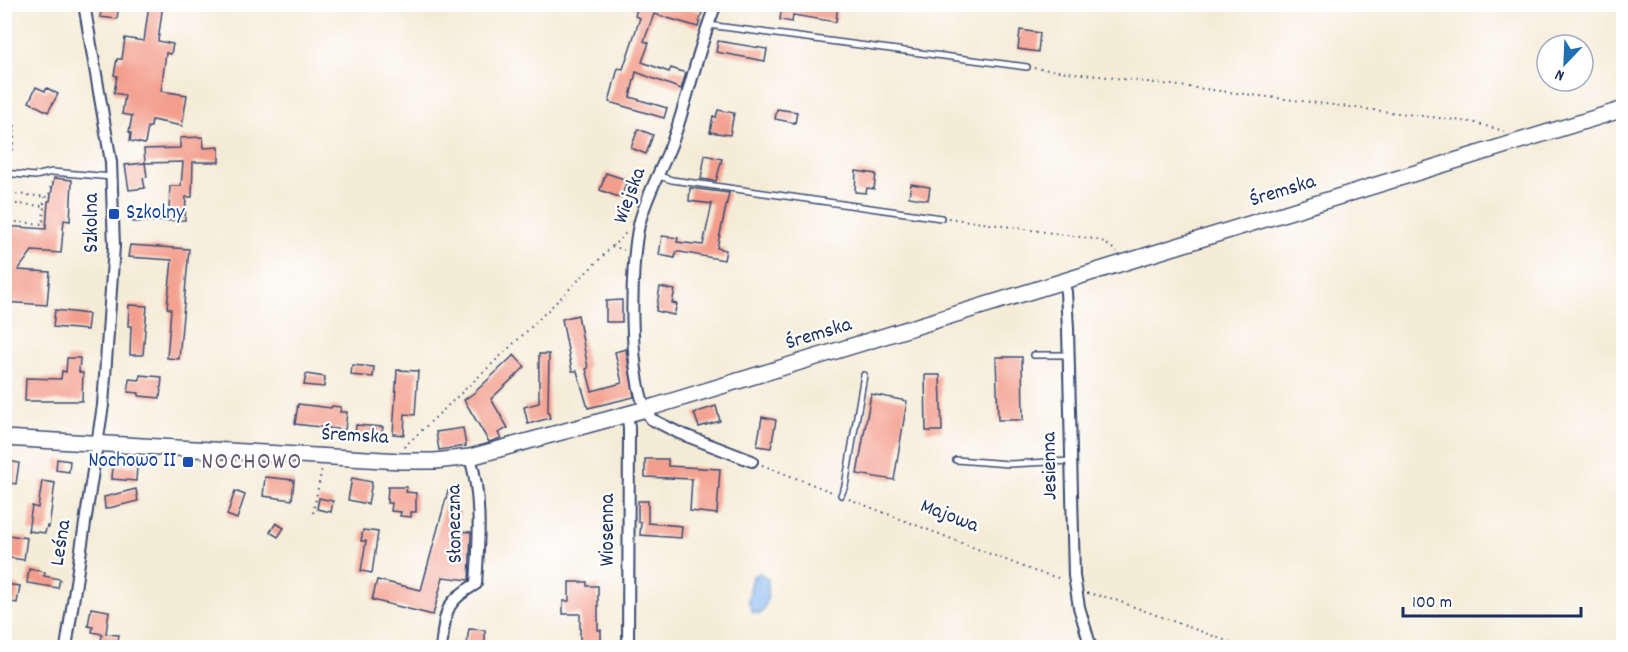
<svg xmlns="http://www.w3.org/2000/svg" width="1628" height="652" viewBox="0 0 1628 652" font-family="Dekko,sans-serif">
<rect width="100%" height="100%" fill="#fff"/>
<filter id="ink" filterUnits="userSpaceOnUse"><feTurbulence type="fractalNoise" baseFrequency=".0167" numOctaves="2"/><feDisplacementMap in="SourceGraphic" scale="12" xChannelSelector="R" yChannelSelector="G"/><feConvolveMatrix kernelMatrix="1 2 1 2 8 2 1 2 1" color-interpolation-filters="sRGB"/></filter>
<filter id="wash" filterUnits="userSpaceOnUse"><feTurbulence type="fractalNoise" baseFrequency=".008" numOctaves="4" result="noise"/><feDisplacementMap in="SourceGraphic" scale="24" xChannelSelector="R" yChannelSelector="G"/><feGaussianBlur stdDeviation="1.35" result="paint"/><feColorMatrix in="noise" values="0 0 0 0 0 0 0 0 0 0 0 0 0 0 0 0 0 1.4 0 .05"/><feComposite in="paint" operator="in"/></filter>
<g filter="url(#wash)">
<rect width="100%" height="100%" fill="#f5ecd8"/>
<path fill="#81b3ed" stroke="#4e71a6" stroke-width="1.5" d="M 760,573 L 768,579 C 768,592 769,604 760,614 L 752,612 L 748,600 L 753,576 Z"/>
<g id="blocks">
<path fill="#f39e8c" d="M 102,4 L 119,4 L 117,19 L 100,17 Z
M 149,4 L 163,4 L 158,41 L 173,44 L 171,54 L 166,53 L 161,91 L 187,95 L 182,126 L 152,120 L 151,127 L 148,127 L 145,144 L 130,141 L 131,133 L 129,132 L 132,116 L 122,114 L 125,95 L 114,93 L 117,76 L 114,75 L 117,59 L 122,59 L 125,38 L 144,41 Z
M 630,4 L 676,4 L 702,12 L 698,27 L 654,14 L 644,41 L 649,43 L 642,62 L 669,72 L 671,68 L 686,73 L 681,89 L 636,72 L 630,97 L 667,108 L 664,118 L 609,102 L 618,68 L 623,69 L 640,18 L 635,16 L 637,9 L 630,7 Z
M 782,4 L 838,4 L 836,22 L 793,15 L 792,22 L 780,20 Z
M 1020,30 L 1040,33 L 1038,52 L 1018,49 Z
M 718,41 L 767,49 L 765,61 L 716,52 Z
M 36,87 L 45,91 L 47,88 L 58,94 L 48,112 L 29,102 Z
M 777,109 L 797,112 L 795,123 L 775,119 Z
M 718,110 L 734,113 L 730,135 L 710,132 L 713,116 L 716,117 Z
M 638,129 L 653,135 L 646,154 L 631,148 Z
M 203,137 L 204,148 L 219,147 L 219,162 L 193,162 L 192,197 L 186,197 L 185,220 L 133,222 L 133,210 L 169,210 L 170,186 L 181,186 L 183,162 L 145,163 L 147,177 L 143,178 L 145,188 L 129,190 L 125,165 L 145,163 L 144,149 L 180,148 L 180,138 Z
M 705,155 L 722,159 L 716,181 L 701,179 Z
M 856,171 L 876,174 L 874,189 L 867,188 L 866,193 L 855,192 Z
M 606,173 L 627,180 L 621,198 L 600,190 Z
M 54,178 L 72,180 L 70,221 L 64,220 L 61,253 L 32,251 L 18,270 L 50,272 L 47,305 L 4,302 L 4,269 L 8,269 L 8,249 L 4,249 L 4,226 L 46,229 L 48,201 L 50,201 Z
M 911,184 L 930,187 L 928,200 L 909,197 Z
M 690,188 L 729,193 L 717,248 L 726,250 L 724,260 L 680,252 L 676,252 L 675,258 L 659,255 L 662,236 L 678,238 L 677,242 L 703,245 L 712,204 L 689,201 Z
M 130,245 L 189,249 L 179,359 L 167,358 L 171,309 L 167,308 L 172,260 L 128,257 Z
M 660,287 L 675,290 L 672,303 L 677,304 L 674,315 L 656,311 Z
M 622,300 L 622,322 L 606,322 L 606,301 Z
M 129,305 L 147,306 L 143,355 L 130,355 L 131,326 L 128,326 Z
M 55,310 L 89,314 L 87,330 L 53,327 Z
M 578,315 L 588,368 L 586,369 L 592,391 L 622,383 L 615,352 L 626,349 L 634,397 L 588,408 L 577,371 L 572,371 L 562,319 Z
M 539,354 L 549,354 L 548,411 L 550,418 L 528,424 L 524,407 L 539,403 Z
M 514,355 L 525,367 L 491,399 L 508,428 L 498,433 L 501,438 L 489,442 L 464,400 L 475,392 Z
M 996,357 L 1022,357 L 1023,420 L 998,420 Z
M 67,358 L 80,358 L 79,372 L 83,373 L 82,401 L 25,401 L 26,378 L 61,379 L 62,371 L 66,372 Z
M 352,365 L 374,367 L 373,377 L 351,375 Z
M 397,370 L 418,371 L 415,415 L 405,414 L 404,435 L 393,434 Z
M 306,374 L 325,377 L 324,387 L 304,385 Z
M 140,375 L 162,377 L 160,398 L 139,396 L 139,393 L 128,392 L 129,379 L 140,380 Z
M 925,375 L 940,375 L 942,431 L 926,431 Z
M 871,394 L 907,401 L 894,480 L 857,474 Z
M 298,404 L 331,408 L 332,406 L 341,407 L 340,412 L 347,412 L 345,430 L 295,424 Z
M 716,406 L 720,421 L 699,427 L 694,413 Z
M 762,417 L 776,420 L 771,448 L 757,446 Z
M 356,425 L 383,427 L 381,438 L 355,437 Z
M 463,428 L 466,446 L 439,450 L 436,432 Z
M 57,459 L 70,461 L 69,472 L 56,470 Z
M 645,459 L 668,459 L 668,466 L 720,469 L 717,514 L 690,511 L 692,479 L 645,477 Z
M 4,460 L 19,463 L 16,484 L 4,482 Z
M 113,465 L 137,466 L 136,481 L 112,479 Z
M 265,477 L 294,480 L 292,500 L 263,496 Z
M 352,478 L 372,482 L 368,504 L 348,500 Z
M 42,481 L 55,483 L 49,527 L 47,526 L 45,533 L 28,531 L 32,506 L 38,508 Z
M 388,487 L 407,487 L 406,492 L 416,493 L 416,512 L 411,512 L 411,517 L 400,516 L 401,512 L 391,511 L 392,503 L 387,503 Z
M 136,489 L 138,501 L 105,509 L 104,497 Z
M 235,491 L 245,495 L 237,519 L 227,515 Z
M 448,491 L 457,494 L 452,510 L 460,513 L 456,531 L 471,532 L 469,580 L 443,577 L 433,615 L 372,600 L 377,580 L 421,590 Z
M 319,498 L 333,501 L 331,512 L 317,509 Z
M 638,501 L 648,501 L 648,523 L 682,526 L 681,538 L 640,535 L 641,522 L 638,522 Z
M 276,523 L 284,528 L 278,537 L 270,532 Z
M 363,530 L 378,532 L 372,573 L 361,571 L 366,541 L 361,541 Z
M 8,535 L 27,538 L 24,560 L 4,557 L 4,546 L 7,546 Z
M 29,569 L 45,572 L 44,576 L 60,579 L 58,588 L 27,583 Z
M 569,582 L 587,582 L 587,586 L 598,586 L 598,630 L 601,630 L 601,648 L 583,648 L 583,643 L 580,642 L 580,614 L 563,614 L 563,601 L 569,601 Z
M 4,584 L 20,586 L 17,603 L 4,601 Z
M 91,608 L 109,611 L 106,634 L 119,635 L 117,648 L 100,648 L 102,634 L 92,632 L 93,627 L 88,626 Z
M 469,629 L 485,630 L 485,648 L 466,648 Z"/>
</g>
</g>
<g filter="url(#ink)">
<use href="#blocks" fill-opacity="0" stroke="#3c4b70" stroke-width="1.5"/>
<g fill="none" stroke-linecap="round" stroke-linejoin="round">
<g stroke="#3c4b70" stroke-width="8">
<path id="service" d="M 708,25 L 1027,67
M 4,173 L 35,176 L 52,172 L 112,177
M 659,176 L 672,180 L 941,218
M 1034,355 L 1069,355
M 956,460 L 1009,464 L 1071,461
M 841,495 L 845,486 L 864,375"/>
</g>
<g stroke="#3c4b70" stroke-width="14">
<path id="minor" d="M 716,4 C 698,48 689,95 673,140 C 663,167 645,198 639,225 C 630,264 627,387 651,419 L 679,433 L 752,461
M 1063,281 L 1066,292 L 1068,329 L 1074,576 L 1079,607 L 1091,648
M 627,414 L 629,427 L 628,648
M 66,648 L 103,405 L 114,246 L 111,162 L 84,4
M 441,648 C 446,612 443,603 476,584 C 479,542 482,497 470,457"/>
</g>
<g stroke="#3c4b70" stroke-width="18">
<path id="secondary" d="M 4,438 L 401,461 L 435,461 L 470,457 L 646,409 L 774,370 L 1624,109"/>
</g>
<path stroke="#3c4b70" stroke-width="2" stroke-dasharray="1.5 4.5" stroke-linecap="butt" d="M 1034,68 L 1471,122 L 1504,131
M 4,123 L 15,124 L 13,152 L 4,151
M 4,137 L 14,137
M 4,193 L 49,197 L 51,182
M 4,203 L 44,206 L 44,197
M 948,218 L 1094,239 L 1104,242 L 1117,252
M 4,221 L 43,224 L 44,206
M 612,246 L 624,250
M 404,447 L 527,331 L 627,232
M 762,465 L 832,492
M 849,499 L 1034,571 L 1062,579
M 313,513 L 322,468
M 1087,593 L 1110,598 L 1246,648"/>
<use href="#service" stroke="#fff" stroke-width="5"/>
<use href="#minor" stroke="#fff" stroke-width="10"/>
<use href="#secondary" stroke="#fff" stroke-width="15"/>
</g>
</g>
<g fill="#1a4fb4" stroke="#fff" stroke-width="2">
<rect x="108" y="208" width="12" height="12" rx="3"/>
<rect x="182" y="456" width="12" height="12" rx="3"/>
</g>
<g text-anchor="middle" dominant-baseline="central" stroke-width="4.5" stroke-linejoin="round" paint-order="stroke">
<g font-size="21" fill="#1b2f5e" stroke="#fff">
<text transform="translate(1283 192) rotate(-17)">Śremska</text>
<text transform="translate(631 196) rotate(-70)">Wiejska</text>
<text transform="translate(93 223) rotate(-90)">Szkolna</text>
<text transform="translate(819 335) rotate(-17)">Śremska</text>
<text transform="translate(355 437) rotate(3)">Śremska</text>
<text transform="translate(1051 466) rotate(-91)">Jesienna</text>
<text transform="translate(949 517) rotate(21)">Majowa</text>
<text transform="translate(456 524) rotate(-91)">Słoneczna</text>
<text transform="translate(609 530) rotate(-90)">Wiosenna</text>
<text transform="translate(62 543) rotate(-81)">Leśna</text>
</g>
<g font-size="21" fill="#164399" stroke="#fff" text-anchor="start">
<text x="126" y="214">Szkolny</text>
<text x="176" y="462" text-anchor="end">Nochowo II</text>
</g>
<g font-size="24" letter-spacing="1.5" fill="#67566e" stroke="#fff">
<text x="252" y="463">NOCHOWO</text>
</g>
</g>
<rect width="1628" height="652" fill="none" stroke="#fff" stroke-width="24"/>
<g transform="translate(1565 63) rotate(203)"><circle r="28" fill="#ffffff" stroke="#a4acbf" stroke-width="1.5"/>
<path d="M0-4.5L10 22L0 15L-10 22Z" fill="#1f6fb2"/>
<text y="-9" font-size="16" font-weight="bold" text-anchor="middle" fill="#1b2f5e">N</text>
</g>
<path d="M1403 607v9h178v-9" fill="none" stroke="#1b2f5e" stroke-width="3"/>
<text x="1412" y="607" font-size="18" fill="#1b2f5e" stroke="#ffffff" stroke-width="4.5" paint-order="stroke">100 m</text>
</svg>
